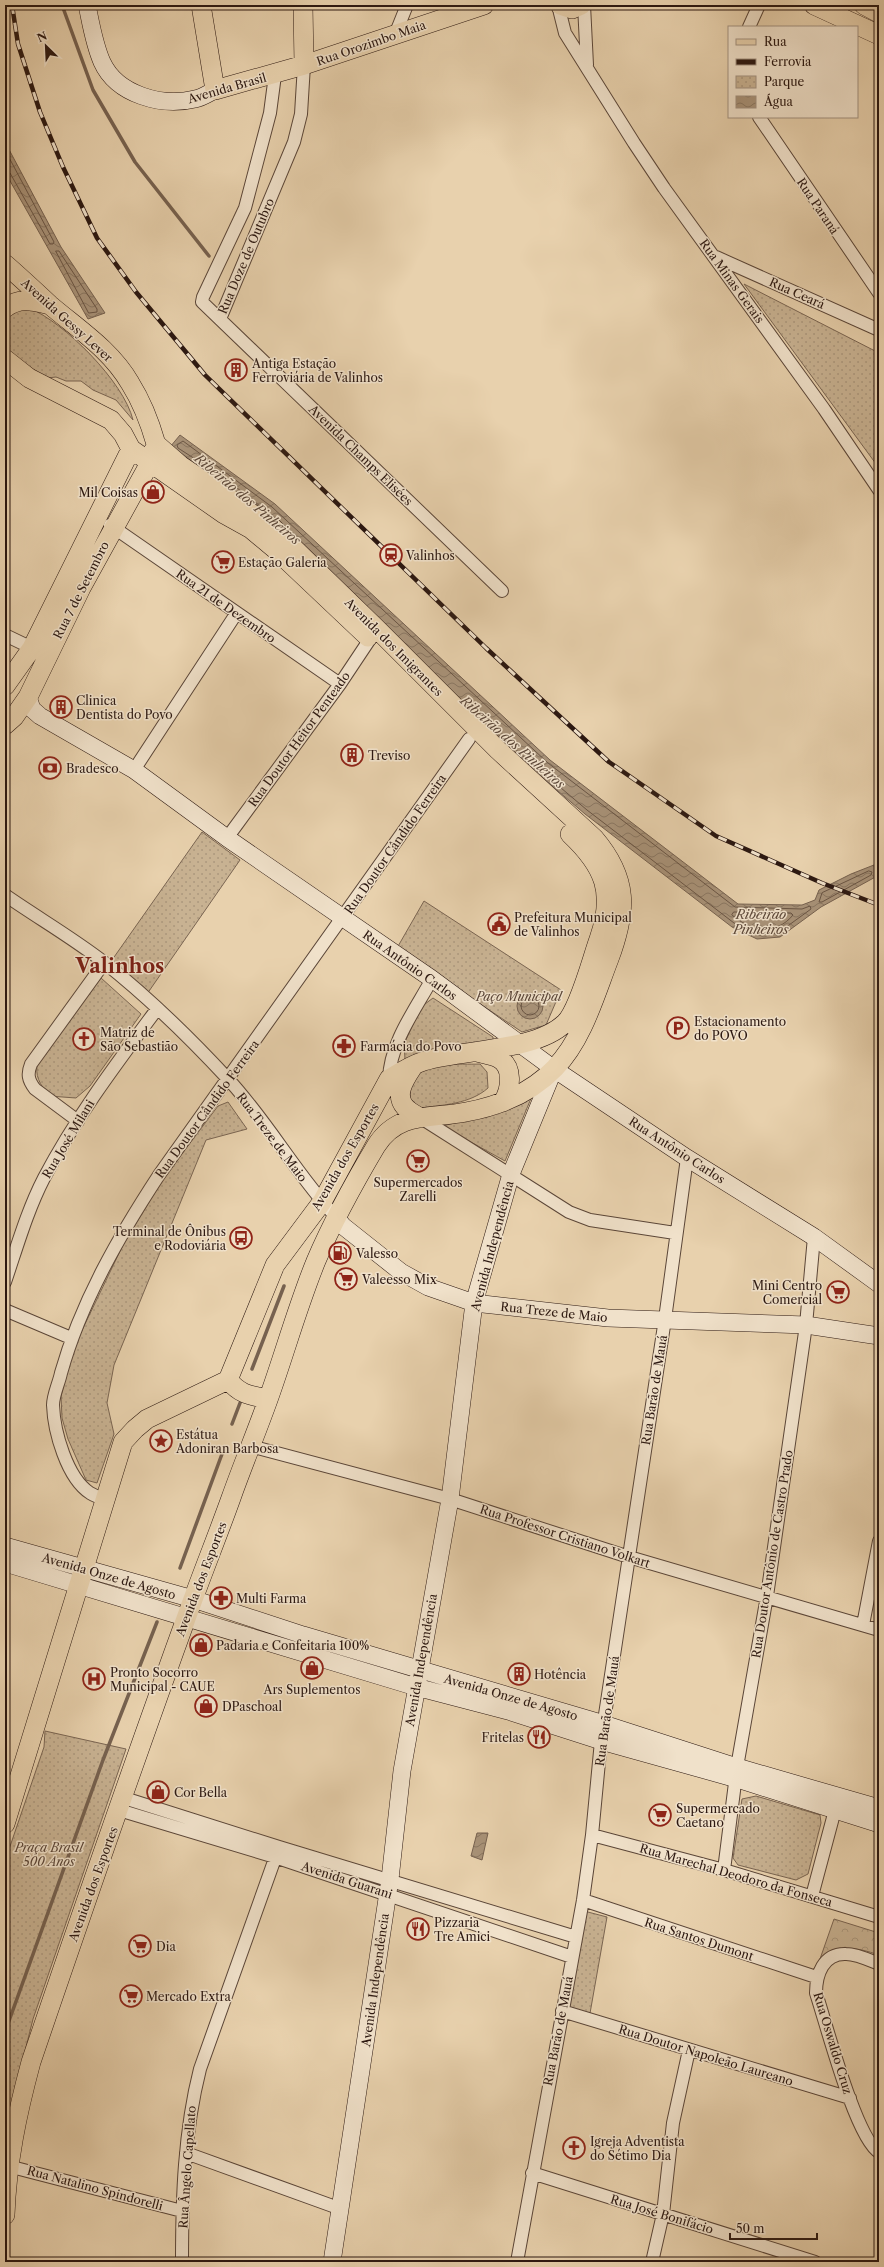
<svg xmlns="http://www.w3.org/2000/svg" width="884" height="2267" viewBox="0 0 884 2267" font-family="'Libre Caslon Text',serif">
<defs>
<pattern id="forest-crowns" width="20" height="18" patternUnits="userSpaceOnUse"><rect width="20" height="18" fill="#c8b292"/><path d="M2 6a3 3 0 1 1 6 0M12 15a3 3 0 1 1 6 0" fill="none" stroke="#ac987d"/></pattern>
<pattern id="park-dots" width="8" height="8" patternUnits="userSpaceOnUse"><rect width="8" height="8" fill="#c8b292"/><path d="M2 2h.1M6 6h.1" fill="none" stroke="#ac987d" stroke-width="1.8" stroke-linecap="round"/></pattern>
<pattern id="water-waves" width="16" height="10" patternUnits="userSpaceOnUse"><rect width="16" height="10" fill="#a89278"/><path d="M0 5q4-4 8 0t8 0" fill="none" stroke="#897661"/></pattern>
</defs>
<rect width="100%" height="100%" fill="#e8d1ad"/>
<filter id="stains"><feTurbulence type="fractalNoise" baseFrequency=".005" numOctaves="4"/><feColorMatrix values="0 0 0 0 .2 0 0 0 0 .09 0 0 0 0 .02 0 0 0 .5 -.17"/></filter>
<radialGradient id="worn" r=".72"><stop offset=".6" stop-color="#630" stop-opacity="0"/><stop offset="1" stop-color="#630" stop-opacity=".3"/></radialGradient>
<path fill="url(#forest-crowns)" stroke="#7a6552" d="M 834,1919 L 879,1933 L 879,1955 C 855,1947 843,1945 820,1959 Z"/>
<path fill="url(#park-dots)" stroke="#7a6552" d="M 744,284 L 879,353 L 879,468 Z
M 29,308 C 64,322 124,382 133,420 L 116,400 L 93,390 L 81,381 L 66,381 L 56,377 L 47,378 L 7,352 L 5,317 L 12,311 Z
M 202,832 L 240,860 L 147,994 L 112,960 Z
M 424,901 L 561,990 L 546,1025 L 522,1032 L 397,948 Z
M 101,978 L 141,1014 L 90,1086 L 76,1098 L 49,1096 C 40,1084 34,1076 38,1061 Z
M 433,998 L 493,1037 L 493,1039 L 490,1043 L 405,1059 L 404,1044 L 421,1007 Z
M 480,1064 L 487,1072 L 488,1088 C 470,1104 443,1105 420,1108 L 410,1098 C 410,1094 410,1086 412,1082 C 424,1060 460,1065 480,1064 Z
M 532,1096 L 505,1161 L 442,1126 L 463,1121 Z
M 228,1102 L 247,1129 L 206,1140 L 114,1365 L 107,1403 L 114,1434 L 97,1483 L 86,1480 L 68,1439 L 62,1418 L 61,1396 L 72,1351 L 123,1245 L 163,1179 L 218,1106 Z
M 45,1731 L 126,1749 L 33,2019 L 5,2131 L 5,1861 L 44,1747 Z
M 756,1796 L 820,1815 L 821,1823 L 808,1874 L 796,1880 L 738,1865 L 733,1858 L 742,1799 Z
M 584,1911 L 607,1917 L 589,2019 L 565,2011 Z"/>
<path fill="url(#water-waves)" stroke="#76614f" d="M 5,142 L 61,247 L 105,313 L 88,319 L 5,172 Z
M 180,435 L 275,504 L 550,760 L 738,904 L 802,905 L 815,900 L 819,890 L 851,874 L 879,863 L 879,875 L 821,907 L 780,937 L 757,939 L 732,927 L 585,814 L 490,733 L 264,513 L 221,480 L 170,447 Z
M517 1006a13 13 0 1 1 26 0a13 13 0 1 1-26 0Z
M 477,1833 L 488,1833 L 482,1860 L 471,1856 Z"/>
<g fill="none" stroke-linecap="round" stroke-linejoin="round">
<path stroke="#6a5544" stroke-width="1" d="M 5,150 L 54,242 L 53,244 L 50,244 L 10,173 L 5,171
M 56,251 L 59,251 L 97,309 L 97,312 L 89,313 Z
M 269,513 L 223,477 L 178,448 L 177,445 L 183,441 L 272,507 L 548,763 L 735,907 L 802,909 L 810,906 L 811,909 L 778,933 L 758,935 L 734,923 L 587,810 L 495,732
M 869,871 L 872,872 L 871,875 L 822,902 L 819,902 L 822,893 Z
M 734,912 L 791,913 L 793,915 C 776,936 750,931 732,915 Z
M521 1006a9 9 0 1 1 18 0a9 9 0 1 1-18 0Z"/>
<path stroke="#76614f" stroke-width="3.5" d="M 62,5 L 93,90 L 135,162 L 209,256
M 878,824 L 879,826
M 252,1369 L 284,1286
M 232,1424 L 240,1403
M 180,1568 L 222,1454
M 5,2032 L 103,1760 L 157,1622"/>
<g stroke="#5b4638" stroke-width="14">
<path id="street" d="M 558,5 L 565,33 L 634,143 L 664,188 L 824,409 L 879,490
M 584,5 L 587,65
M 749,27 L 759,5
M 395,35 L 407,5
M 275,75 L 270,113 L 245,208 L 203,297 L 202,302 L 502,591
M 759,117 L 879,293
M 716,257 L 879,330
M 220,319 L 294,142 L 301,114 L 304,65
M 110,525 L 340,684
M 5,635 L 32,648
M 134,770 L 236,614
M 227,838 L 340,684 L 374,633
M 5,895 C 38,918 73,938 105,963 C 149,998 190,1038 228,1079 C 268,1122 296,1174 336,1217
M 389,1079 C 390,1043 415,1010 432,979
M 421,1118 L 569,1212 L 590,1220 L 675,1233
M 78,1121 L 35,1089 C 28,1080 27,1074 31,1064 L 104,963
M 5,1282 C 17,1247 27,1211 44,1178 C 76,1117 117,1063 157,1009
M 5,1310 L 71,1338
M 250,1446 L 450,1499 L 629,1557 L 879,1630
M 106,1501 C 101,1498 95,1496 90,1493 C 67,1478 54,1432 53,1405 C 53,1395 59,1383 61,1373 C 81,1302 119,1236 159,1175 L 469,739
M 863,1625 L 879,1541
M 124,1798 L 279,1847 L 576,1937
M 119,1810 L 275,1857 L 572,1957
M 592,1835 L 724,1870 L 879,1917
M 724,1870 L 737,1767 L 767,1596 L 806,1325 L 814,1237
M 812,1896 L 835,1810
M 583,1900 L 816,1977
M 879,1964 C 869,1960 857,1954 846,1954 C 823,1953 816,1975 816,1993 C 826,2023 856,2139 879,2152
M 562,2011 L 850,2098
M 186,2153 L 341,2209
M 8,2166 L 182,2211
M 532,2173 L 815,2262
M 182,2262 C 182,2197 184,2132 200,2069 L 278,1850
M 517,2262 L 583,1900 L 592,1835 L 601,1741 L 665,1319 L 687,1158
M 652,2262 L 663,2214 L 673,2123 L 689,2050"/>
</g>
<g stroke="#2c1811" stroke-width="18">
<path id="secondary" d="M 87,5 C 91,24 94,44 102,62 C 117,95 162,107 195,99 C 202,98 209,93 215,90
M 28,697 L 32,709 L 40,716 L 134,770 L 227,838 L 432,979 L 554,1069 L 687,1158 L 814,1237 L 879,1284
M 336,1217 L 343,1226 L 401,1272 L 428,1287 L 474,1303 L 608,1318 L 806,1325 L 879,1336
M 5,1546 L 193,1599 L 303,1635 L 604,1724 L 737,1767 L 879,1808
M 5,1563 L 416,1687 L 508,1711 L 601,1741 L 737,1779 L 879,1824
M 332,2262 L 390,1879 L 402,1771 L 450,1499 L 474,1303 L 511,1174 L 554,1069"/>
</g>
<g stroke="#2c1811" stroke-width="20">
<path id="primary" d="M 201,5 L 215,90 L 304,65 L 484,5
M 303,5 L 304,65
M 560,5 L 572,9 L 581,5
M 814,5 L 879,35
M 864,5 L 879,13
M 5,264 C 20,277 35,291 50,305 C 78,329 111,350 130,383 C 142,402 150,423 156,444
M 5,308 C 20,297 33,301 50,305
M 5,359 L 29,378 L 111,420 L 123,434 L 131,449 L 224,514 L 251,529 L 275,549 L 368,637
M 5,686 L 32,648 L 131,449
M 5,725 L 14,717 L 28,697 L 81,588 L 146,470 L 153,451
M 477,1052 C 483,1054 492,1055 498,1058 C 514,1066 511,1089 503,1102
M 414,1065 C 407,1076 393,1094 405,1107 C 409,1112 416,1115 421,1118
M 228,1380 C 241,1395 249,1395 268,1399
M 5,1824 L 123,1442 L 135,1429 L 147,1419 L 228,1380 L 275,1265 L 322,1202 L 389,1079 C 400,1072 411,1065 424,1061 C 462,1049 535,1052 565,1023 C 579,1010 592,958 599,939 C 615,893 605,867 570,834
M 5,2215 C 7,2161 17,2114 31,2062 C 82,1912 134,1762 188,1613 C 202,1574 217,1537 231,1498 C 243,1464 257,1431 269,1397 C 285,1352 298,1305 316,1261 C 333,1221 354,1183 376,1146 C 398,1111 431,1119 466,1112 C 499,1106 532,1092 555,1068 C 583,1039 595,995 609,959 C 627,911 629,879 594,838 L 498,750 L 377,629 L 273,528 L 180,465 L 156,444"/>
</g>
<use href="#street" stroke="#f0e1ca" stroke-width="12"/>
<use href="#secondary" stroke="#f0e1ca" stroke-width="17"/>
<use href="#primary" stroke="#e8d1ad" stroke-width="19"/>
<g stroke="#2c1811" stroke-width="4.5">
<path id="rail" d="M 12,5 L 18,44 L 40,112 L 63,167 L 97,238 L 136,292 L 205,375 L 486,648 L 609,762 L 716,836 L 822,883 L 879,905"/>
</g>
<use href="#rail" stroke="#f0e1ca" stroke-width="3" stroke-dasharray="9" stroke-linecap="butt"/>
</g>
<defs>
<g id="building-ring" transform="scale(1.15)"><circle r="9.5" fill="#f0e1ca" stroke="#8f2418" stroke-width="1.5"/><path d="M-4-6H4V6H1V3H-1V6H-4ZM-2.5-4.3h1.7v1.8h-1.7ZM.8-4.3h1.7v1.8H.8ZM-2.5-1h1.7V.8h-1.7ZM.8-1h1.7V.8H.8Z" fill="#8f2418"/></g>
<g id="shop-ring" transform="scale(1.15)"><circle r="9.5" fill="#f0e1ca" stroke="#8f2418" stroke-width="1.5"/><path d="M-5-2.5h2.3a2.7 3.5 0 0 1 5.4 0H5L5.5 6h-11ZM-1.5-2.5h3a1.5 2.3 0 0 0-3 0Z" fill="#8f2418"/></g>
<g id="station-ring" transform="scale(1.15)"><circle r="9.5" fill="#f0e1ca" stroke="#8f2418" stroke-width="1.5"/><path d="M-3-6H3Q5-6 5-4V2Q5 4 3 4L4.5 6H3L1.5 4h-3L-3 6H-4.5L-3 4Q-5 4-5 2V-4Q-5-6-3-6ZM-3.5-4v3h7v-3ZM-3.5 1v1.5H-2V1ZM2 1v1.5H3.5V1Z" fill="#8f2418"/></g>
<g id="supermarket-ring" transform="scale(1.15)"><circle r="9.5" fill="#f0e1ca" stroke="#8f2418" stroke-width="1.5"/><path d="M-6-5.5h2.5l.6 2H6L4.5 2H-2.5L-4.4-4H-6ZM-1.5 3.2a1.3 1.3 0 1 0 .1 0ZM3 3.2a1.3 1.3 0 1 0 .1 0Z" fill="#8f2418"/></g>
<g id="bank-ring" transform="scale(1.15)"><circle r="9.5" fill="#f0e1ca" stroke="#8f2418" stroke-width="1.5"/><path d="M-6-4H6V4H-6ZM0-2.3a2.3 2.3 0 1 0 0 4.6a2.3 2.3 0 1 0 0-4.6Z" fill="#8f2418"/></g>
<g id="civic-ring" transform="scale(1.15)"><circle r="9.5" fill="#f0e1ca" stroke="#8f2418" stroke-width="1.5"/><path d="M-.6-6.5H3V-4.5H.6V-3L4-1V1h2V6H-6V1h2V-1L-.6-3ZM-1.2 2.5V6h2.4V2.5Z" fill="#8f2418"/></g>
<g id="parking-ring" transform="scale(1.15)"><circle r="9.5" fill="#f0e1ca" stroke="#8f2418" stroke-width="1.5"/><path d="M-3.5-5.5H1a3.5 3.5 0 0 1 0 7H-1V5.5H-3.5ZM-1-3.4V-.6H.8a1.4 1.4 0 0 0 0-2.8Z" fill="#8f2418"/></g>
<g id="church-ring" transform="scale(1.15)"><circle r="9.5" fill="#f0e1ca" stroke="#8f2418" stroke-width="1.5"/><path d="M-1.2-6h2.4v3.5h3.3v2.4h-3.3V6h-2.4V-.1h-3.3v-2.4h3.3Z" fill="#8f2418"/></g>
<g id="pharmacy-ring" transform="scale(1.15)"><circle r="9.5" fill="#f0e1ca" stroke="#8f2418" stroke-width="1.5"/><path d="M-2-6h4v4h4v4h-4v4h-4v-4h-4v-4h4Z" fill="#8f2418"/></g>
<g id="bus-ring" transform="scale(1.15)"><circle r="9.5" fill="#f0e1ca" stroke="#8f2418" stroke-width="1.5"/><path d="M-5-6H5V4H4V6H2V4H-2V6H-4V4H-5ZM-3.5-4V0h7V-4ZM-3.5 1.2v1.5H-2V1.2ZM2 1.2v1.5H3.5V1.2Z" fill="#8f2418"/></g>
<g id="fuel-ring" transform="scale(1.15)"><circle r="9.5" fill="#f0e1ca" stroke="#8f2418" stroke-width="1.5"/><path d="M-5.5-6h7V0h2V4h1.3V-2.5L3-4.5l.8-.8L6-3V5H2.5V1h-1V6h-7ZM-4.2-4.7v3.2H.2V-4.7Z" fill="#8f2418"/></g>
<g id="sight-ring" transform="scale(1.15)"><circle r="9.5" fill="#f0e1ca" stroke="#8f2418" stroke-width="1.5"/><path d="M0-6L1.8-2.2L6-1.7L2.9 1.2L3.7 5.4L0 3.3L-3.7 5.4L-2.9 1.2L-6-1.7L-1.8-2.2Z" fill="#8f2418"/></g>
<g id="hospital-ring" transform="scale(1.15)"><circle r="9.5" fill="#f0e1ca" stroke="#8f2418" stroke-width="1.5"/><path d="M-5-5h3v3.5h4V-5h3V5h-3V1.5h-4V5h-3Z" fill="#8f2418"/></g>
<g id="restaurant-ring" transform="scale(1.15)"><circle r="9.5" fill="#f0e1ca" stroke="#8f2418" stroke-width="1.5"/><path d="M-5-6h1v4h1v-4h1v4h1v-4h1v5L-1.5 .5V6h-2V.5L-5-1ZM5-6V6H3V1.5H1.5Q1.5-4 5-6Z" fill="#8f2418"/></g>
</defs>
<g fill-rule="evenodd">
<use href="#building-ring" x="236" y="370"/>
<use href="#shop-ring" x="153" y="492"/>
<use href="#station-ring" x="391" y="555"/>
<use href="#supermarket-ring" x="223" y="562"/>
<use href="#building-ring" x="61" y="707"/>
<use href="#building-ring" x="352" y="755"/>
<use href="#bank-ring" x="50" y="768"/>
<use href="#civic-ring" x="499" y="924"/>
<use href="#parking-ring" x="678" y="1028"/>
<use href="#church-ring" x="84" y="1039"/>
<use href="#pharmacy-ring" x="344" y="1046"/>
<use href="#supermarket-ring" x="418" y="1161"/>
<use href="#bus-ring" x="241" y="1238"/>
<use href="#fuel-ring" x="340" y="1253"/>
<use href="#supermarket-ring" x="346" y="1279"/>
<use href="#supermarket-ring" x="838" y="1292"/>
<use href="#sight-ring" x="161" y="1441"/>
<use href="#pharmacy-ring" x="221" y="1598"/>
<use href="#shop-ring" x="201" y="1645"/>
<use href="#shop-ring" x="312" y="1668"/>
<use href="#building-ring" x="519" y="1674"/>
<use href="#hospital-ring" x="94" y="1679"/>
<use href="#shop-ring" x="206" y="1706"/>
<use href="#restaurant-ring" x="539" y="1737"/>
<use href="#shop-ring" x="158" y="1792"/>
<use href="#supermarket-ring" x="660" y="1815"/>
<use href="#restaurant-ring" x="418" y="1929"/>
<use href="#supermarket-ring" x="140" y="1946"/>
<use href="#supermarket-ring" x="131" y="1996"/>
<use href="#church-ring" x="574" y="2148"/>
</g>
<g text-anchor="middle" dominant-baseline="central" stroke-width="3" stroke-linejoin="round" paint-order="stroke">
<g font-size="12" fill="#2c1811" stroke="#f0e1ca">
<text transform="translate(371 43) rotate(-19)">Rua Orozimbo Maia</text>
<text transform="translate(227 88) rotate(-16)">Avenida Brasil</text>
<text transform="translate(818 206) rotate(56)">Rua Paraná</text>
<text transform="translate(246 256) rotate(-67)">Rua Doze de Outubro</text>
<text transform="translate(732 281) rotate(54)">Rua Minas Gerais</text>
<text transform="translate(797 293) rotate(24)">Rua Ceará</text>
<text transform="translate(67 320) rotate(42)">Avenida Gessy Lever</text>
<text transform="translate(361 455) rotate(44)">Avenida Champs Elisées</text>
<text transform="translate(81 590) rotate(-63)">Rua 7 de Setembro</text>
<text transform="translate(226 606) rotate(35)">Rua 21 de Dezembro</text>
<text transform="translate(394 647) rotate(45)">Avenida dos Imigrantes</text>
<text transform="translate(299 739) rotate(-54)">Rua Doutor Heitor Penteado</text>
<text transform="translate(395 844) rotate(-55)">Rua Doutor Cândido Ferreira</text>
<text transform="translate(410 965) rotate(35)">Rua Antônio Carlos</text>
<text transform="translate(207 1109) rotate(-54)">Rua Doutor Cândido Ferreira</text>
<text transform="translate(272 1137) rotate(53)">Rua Treze de Maio</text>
<text transform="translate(68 1139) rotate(-59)">Rua José Milani</text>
<text transform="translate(677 1150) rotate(33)">Rua Antônio Carlos</text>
<text transform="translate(345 1157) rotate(-60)">Avenida dos Esportes</text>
<text transform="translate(492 1246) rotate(-75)">Avenida Independência</text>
<text transform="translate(554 1312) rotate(6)">Rua Treze de Maio</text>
<text transform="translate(654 1390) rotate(-81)">Rua Barão de Mauá</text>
<text transform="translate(565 1536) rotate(18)">Rua Professor Cristiano Volkart</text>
<text transform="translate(772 1554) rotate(-81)">Rua Doutor Antônio de Castro Prado</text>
<text transform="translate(109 1576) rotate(16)">Avenida Onze de Agosto</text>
<text transform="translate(201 1579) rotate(-69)">Avenida dos Esportes</text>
<text transform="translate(421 1660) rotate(-80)">Avenida Independência</text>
<text transform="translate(511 1697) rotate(16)">Avenida Onze de Agosto</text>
<text transform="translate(607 1711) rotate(-82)">Rua Barão de Mauá</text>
<text transform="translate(736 1875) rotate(16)">Rua Marechal Deodoro da Fonseca</text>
<text transform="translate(347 1880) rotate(18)">Avenida Guarani</text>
<text transform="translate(93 1884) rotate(-70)">Avenida dos Esportes</text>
<text transform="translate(699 1939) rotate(18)">Rua Santos Dumont</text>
<text transform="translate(375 1980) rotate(-82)">Avenida Independência</text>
<text transform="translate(558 2031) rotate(-79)">Rua Barão de Mauá</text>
<text transform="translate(833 2043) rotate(73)">Rua Oswaldo Cruz</text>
<text transform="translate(706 2055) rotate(17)">Rua Doutor Napoleão Laureano</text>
<text transform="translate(187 2167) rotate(-86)">Rua Ângelo Capellato</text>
<text transform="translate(95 2188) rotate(15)">Rua Natalino Spindorelli</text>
<text transform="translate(662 2214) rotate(17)">Rua José Bonifácio</text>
</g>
<g font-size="12" fill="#2c1811" stroke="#f0e1ca" text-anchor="start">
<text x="252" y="363">Antiga Estação<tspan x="252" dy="14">Ferroviária de Valinhos</tspan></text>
<text x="138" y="492" text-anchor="end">Mil Coisas</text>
<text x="406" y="555">Valinhos</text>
<text x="238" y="562">Estação Galeria</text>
<text x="76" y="700">Clinica<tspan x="76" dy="14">Dentista do Povo</tspan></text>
<text x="368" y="755">Treviso</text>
<text x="66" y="768">Bradesco</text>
<text x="514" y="917">Prefeitura Municipal<tspan x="514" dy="14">de Valinhos</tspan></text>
<text x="694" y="1021">Estacionamento<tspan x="694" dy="14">do POVO</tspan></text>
<text x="100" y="1032">Matriz de<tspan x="100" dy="14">São Sebastião</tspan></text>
<text x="360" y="1046">Farmácia do Povo</text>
<text x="418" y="1182" text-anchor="middle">Supermercados<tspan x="418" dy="14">Zarelli</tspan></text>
<text x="226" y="1231" text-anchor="end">Terminal de Ônibus<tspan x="226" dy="14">e Rodoviária</tspan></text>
<text x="356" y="1253">Valesso</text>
<text x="362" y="1279">Valeesso Mix</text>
<text x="822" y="1285" text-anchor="end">Mini Centro<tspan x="822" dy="14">Comercial</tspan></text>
<text x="176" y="1434">Estátua<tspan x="176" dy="14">Adoniran Barbosa</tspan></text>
<text x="236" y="1598">Multi Farma</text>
<text x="216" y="1645">Padaria e Confeitaria 100%</text>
<text x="110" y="1672">Pronto Socorro<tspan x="110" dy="14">Municipal - CAUE</tspan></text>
<text x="534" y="1674">Hotência</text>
<text x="312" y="1689" text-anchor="middle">Ars Suplementos</text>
<text x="222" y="1706">DPaschoal</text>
<text x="524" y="1737" text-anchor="end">Fritelas</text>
<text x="174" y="1792">Cor Bella</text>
<text x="676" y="1808">Supermercado<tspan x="676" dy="14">Caetano</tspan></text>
<text x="434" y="1922">Pizzaria<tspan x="434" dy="14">Tre Amici</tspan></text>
<text x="156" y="1946">Dia</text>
<text x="146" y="1996">Mercado Extra</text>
<text x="590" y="2141">Igreja Adventista<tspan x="590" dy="14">do Sétimo Dia</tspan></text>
</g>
<g font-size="12" font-style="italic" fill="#5b4638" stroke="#f0e1ca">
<text x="519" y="996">Paço Municipal</text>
<text x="49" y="1847">Praça Brasil<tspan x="49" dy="14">500 Anos</tspan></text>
</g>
<g font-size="13" font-style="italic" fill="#5e493a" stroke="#f0e1ca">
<text transform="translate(248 499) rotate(40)">Ribeirão dos Pinheiros</text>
<text transform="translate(513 742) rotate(41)">Ribeirão dos Pinheiros</text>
<text x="761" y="914">Ribeirão<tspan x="761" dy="15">Pinheiros</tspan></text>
</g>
<g font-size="20" font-weight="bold" fill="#7a1f14" stroke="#f0e1ca">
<text x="120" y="966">Valinhos</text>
</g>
</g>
<rect width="884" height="2267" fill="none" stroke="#e8d1ad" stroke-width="20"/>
<rect x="6" y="6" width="872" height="2255" fill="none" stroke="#2c1811" stroke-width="2"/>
<rect x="10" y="10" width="864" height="2247" fill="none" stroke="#2c1811"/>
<rect x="728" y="26" width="130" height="92" fill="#f0e1ca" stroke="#a29180"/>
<rect x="736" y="39" width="20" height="6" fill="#e8d1ad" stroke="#a29180"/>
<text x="764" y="46" font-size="12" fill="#2c1811">Rua</text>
<rect x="736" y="59" width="20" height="6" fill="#2c1811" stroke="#a29180"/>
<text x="764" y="66" font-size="12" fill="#2c1811">Ferrovia</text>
<rect x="736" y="76" width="20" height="12" fill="url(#park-dots)" stroke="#a29180"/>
<text x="764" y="86" font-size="12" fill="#2c1811">Parque</text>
<rect x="736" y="96" width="20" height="12" fill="url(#water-waves)" stroke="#a29180"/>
<text x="764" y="106" font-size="12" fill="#2c1811">Água</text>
<g transform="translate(46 46) rotate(336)" stroke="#f0e1ca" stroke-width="3" paint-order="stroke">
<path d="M0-3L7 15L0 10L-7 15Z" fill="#2c1811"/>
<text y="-6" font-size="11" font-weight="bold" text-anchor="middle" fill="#2c1811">N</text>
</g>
<path d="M730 2233v6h87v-6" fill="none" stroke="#2c1811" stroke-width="2"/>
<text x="736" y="2233" font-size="12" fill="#2c1811" stroke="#f0e1ca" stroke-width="3" paint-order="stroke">50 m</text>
<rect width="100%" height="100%" filter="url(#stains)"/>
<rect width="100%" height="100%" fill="url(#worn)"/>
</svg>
